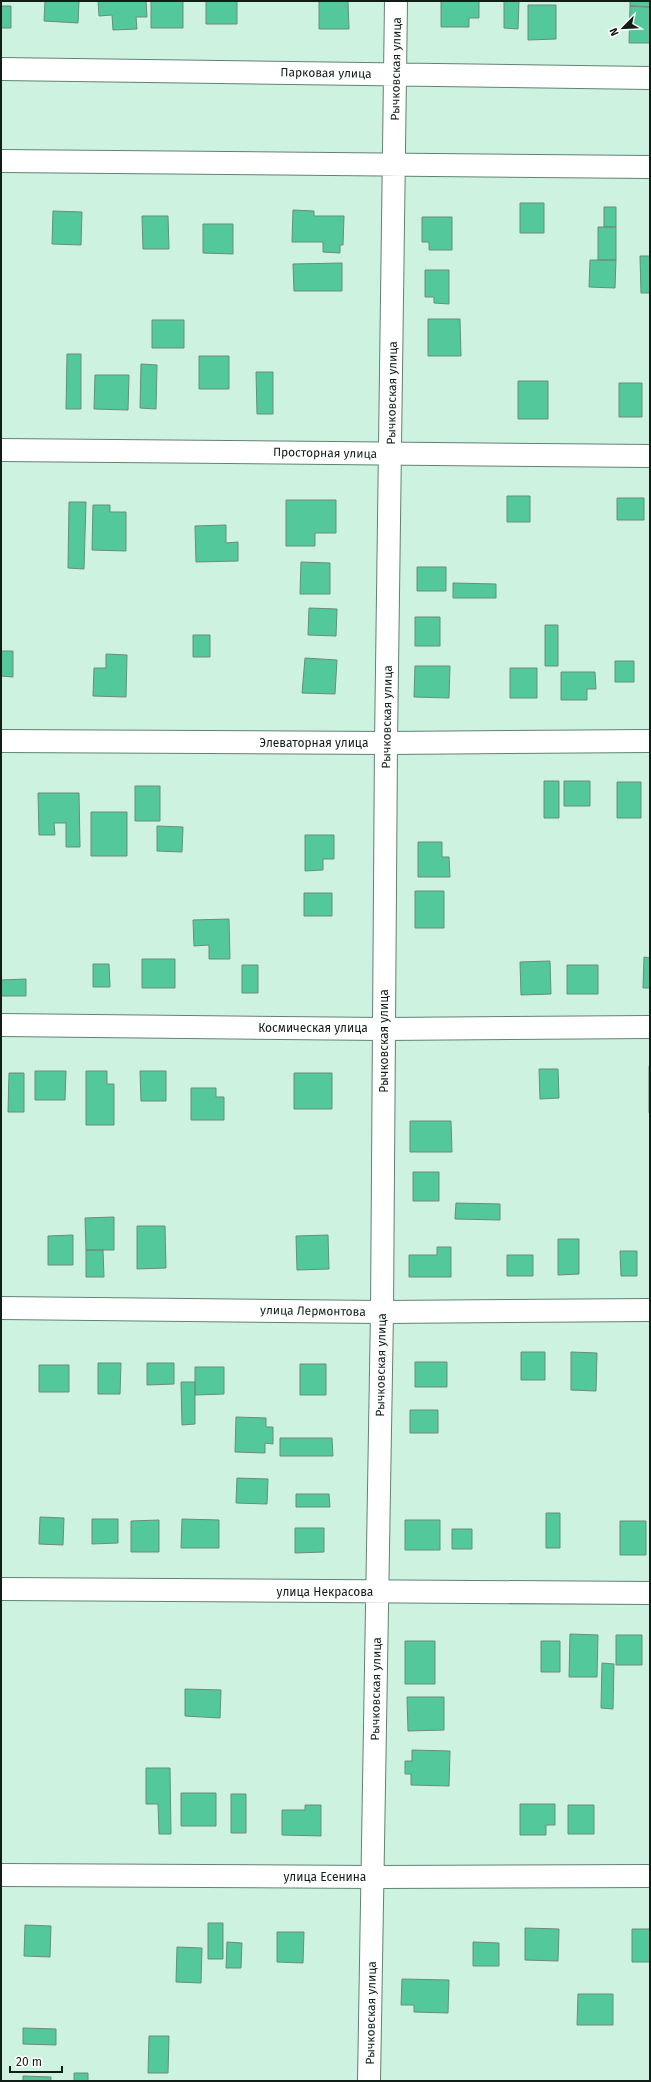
<svg xmlns="http://www.w3.org/2000/svg" width="651" height="2082" viewBox="0 0 651 2082" font-family="'Fira Sans',sans-serif">
<rect width="100%" height="100%" fill="#cef2e0"/>
<path fill="#53c99b" stroke="#6a8c7c" d="M 45,1 L 79,1 L 78,23 L 44,21 Z
M 98,1 L 146,1 L 147,17 L 136,17 L 137,29 L 113,30 L 112,15 L 99,16 Z
M 151,1 L 183,1 L 183,28 L 151,28 Z
M 206,1 L 237,1 L 237,24 L 206,24 Z
M 319,1 L 348,1 L 349,29 L 319,29 Z
M 441,1 L 479,1 L 479,18 L 469,18 L 469,27 L 441,27 Z
M 504,1 L 519,1 L 518,29 L 504,28 Z
M 630,1 L 650,1 L 650,7 L 630,6 Z
M 528,5 L 556,5 L 556,39 L 528,40 Z
M 1,6 L 11,6 L 11,28 L 1,28 Z
M 630,6 L 650,7 L 650,43 L 629,43 Z
M 520,203 L 544,203 L 544,233 L 520,233 Z
M 604,207 L 616,207 L 616,227 L 604,227 Z
M 293,210 L 314,211 L 314,216 L 344,216 L 343,245 L 340,245 L 340,253 L 323,252 L 323,242 L 292,242 Z
M 53,211 L 82,212 L 81,245 L 52,244 Z
M 142,216 L 168,216 L 169,249 L 143,249 Z
M 422,217 L 452,217 L 452,250 L 429,250 L 429,242 L 422,242 Z
M 203,224 L 233,224 L 233,254 L 203,253 Z
M 598,227 L 616,227 L 616,260 L 598,260 Z
M 640,256 L 650,256 L 650,293 L 641,293 Z
M 590,260 L 616,260 L 615,288 L 589,287 Z
M 342,263 L 342,291 L 294,291 L 293,264 Z
M 425,270 L 449,270 L 449,304 L 434,303 L 434,297 L 425,297 Z
M 428,319 L 460,319 L 461,356 L 428,356 Z
M 152,320 L 184,320 L 184,348 L 152,348 Z
M 67,354 L 81,354 L 81,409 L 66,409 Z
M 199,356 L 229,356 L 229,389 L 199,389 Z
M 141,364 L 157,365 L 156,409 L 140,408 Z
M 256,372 L 273,372 L 273,414 L 257,414 Z
M 95,375 L 129,375 L 128,410 L 94,409 Z
M 518,381 L 548,381 L 548,419 L 518,419 Z
M 619,383 L 642,383 L 642,417 L 619,417 Z
M 507,496 L 530,496 L 530,522 L 507,522 Z
M 617,498 L 644,498 L 644,520 L 617,520 Z
M 286,500 L 336,500 L 336,533 L 315,533 L 315,546 L 286,546 Z
M 69,502 L 86,502 L 84,569 L 68,568 Z
M 93,505 L 110,505 L 110,512 L 126,512 L 126,551 L 92,550 Z
M 226,525 L 226,543 L 238,542 L 238,561 L 196,562 L 195,526 Z
M 301,562 L 330,563 L 330,594 L 300,594 Z
M 417,567 L 446,567 L 446,591 L 417,591 Z
M 453,583 L 496,584 L 496,598 L 453,598 Z
M 309,608 L 337,609 L 336,636 L 308,635 Z
M 415,617 L 440,617 L 440,646 L 415,646 Z
M 545,625 L 558,625 L 558,666 L 545,666 Z
M 193,635 L 210,635 L 210,657 L 193,657 Z
M 1,651 L 13,651 L 13,677 L 1,676 Z
M 106,654 L 127,655 L 126,697 L 93,696 L 94,668 L 106,668 Z
M 305,658 L 337,660 L 335,694 L 302,693 Z
M 615,661 L 634,661 L 634,682 L 615,682 Z
M 415,666 L 450,666 L 449,698 L 414,697 Z
M 510,668 L 537,668 L 537,698 L 510,698 Z
M 561,672 L 595,672 L 596,689 L 587,689 L 587,700 L 561,700 Z
M 544,781 L 559,781 L 559,818 L 544,818 Z
M 564,781 L 590,781 L 590,806 L 564,806 Z
M 617,782 L 641,782 L 641,818 L 617,818 Z
M 135,786 L 160,786 L 160,821 L 135,821 Z
M 38,793 L 79,793 L 80,847 L 66,847 L 66,823 L 54,823 L 55,835 L 39,835 Z
M 91,812 L 127,812 L 127,856 L 91,856 Z
M 157,826 L 183,827 L 182,852 L 157,851 Z
M 305,835 L 334,835 L 334,859 L 323,859 L 323,870 L 305,871 Z
M 418,842 L 442,842 L 442,857 L 449,857 L 450,877 L 418,877 Z
M 415,891 L 444,891 L 444,928 L 415,928 Z
M 304,893 L 332,893 L 332,916 L 304,916 Z
M 229,919 L 230,959 L 209,959 L 209,945 L 194,946 L 193,920 Z
M 644,957 L 650,958 L 650,988 L 643,988 Z
M 142,959 L 175,959 L 175,988 L 142,988 Z
M 550,961 L 551,994 L 521,995 L 520,962 Z
M 93,964 L 109,964 L 110,987 L 93,987 Z
M 242,965 L 258,965 L 258,993 L 242,993 Z
M 567,965 L 598,965 L 598,994 L 567,994 Z
M 26,979 L 26,996 L 1,996 L 1,980 Z
M 649,1066 L 650,1066 L 650,1113 L 649,1113 Z
M 539,1069 L 558,1069 L 559,1098 L 540,1099 Z
M 35,1071 L 66,1071 L 65,1100 L 35,1100 Z
M 86,1071 L 107,1071 L 107,1084 L 114,1084 L 114,1125 L 86,1125 Z
M 140,1071 L 166,1071 L 166,1101 L 141,1101 Z
M 9,1073 L 24,1073 L 24,1112 L 8,1112 Z
M 294,1073 L 332,1073 L 332,1109 L 294,1109 Z
M 191,1088 L 216,1088 L 216,1097 L 224,1097 L 224,1120 L 191,1120 Z
M 410,1121 L 451,1121 L 452,1152 L 410,1152 Z
M 413,1172 L 439,1172 L 439,1201 L 413,1201 Z
M 456,1203 L 500,1204 L 500,1220 L 455,1219 Z
M 114,1217 L 114,1250 L 86,1250 L 85,1218 Z
M 137,1226 L 165,1226 L 166,1268 L 137,1269 Z
M 73,1235 L 73,1265 L 48,1265 L 48,1236 Z
M 328,1235 L 329,1269 L 297,1270 L 296,1236 Z
M 558,1239 L 579,1239 L 579,1274 L 558,1275 Z
M 437,1247 L 451,1247 L 451,1277 L 409,1277 L 409,1255 L 437,1255 Z
M 86,1250 L 103,1250 L 104,1277 L 86,1277 Z
M 620,1251 L 637,1251 L 637,1276 L 621,1276 Z
M 507,1255 L 533,1255 L 533,1276 L 507,1276 Z
M 521,1352 L 545,1352 L 545,1380 L 521,1380 Z
M 571,1352 L 597,1353 L 596,1391 L 571,1390 Z
M 415,1362 L 447,1362 L 447,1387 L 415,1387 Z
M 98,1363 L 121,1363 L 120,1394 L 98,1394 Z
M 147,1363 L 174,1363 L 174,1384 L 147,1385 Z
M 300,1364 L 326,1364 L 326,1395 L 300,1395 Z
M 39,1365 L 69,1365 L 69,1392 L 39,1392 Z
M 195,1367 L 224,1367 L 224,1394 L 195,1395 Z
M 181,1382 L 195,1382 L 195,1424 L 182,1425 Z
M 410,1410 L 438,1410 L 438,1433 L 410,1433 Z
M 236,1417 L 266,1418 L 266,1427 L 273,1427 L 273,1444 L 265,1443 L 265,1453 L 235,1452 Z
M 280,1438 L 332,1438 L 333,1456 L 280,1456 Z
M 237,1478 L 268,1479 L 267,1504 L 236,1503 Z
M 296,1494 L 329,1494 L 330,1507 L 296,1507 Z
M 546,1513 L 560,1513 L 560,1548 L 546,1548 Z
M 40,1517 L 64,1518 L 63,1545 L 39,1544 Z
M 92,1519 L 118,1519 L 118,1543 L 92,1544 Z
M 182,1519 L 219,1520 L 219,1548 L 181,1548 Z
M 159,1520 L 159,1552 L 131,1552 L 131,1521 Z
M 405,1520 L 440,1520 L 440,1550 L 405,1550 Z
M 620,1521 L 646,1521 L 646,1555 L 620,1555 Z
M 295,1528 L 324,1528 L 324,1552 L 295,1553 Z
M 452,1529 L 472,1529 L 472,1549 L 452,1549 Z
M 570,1634 L 598,1635 L 597,1677 L 569,1677 Z
M 616,1635 L 642,1635 L 642,1665 L 616,1665 Z
M 405,1641 L 435,1641 L 435,1684 L 405,1684 Z
M 541,1641 L 560,1641 L 560,1672 L 541,1672 Z
M 602,1663 L 614,1664 L 613,1709 L 601,1708 Z
M 185,1689 L 221,1690 L 220,1718 L 185,1716 Z
M 407,1697 L 444,1697 L 444,1730 L 408,1731 Z
M 412,1750 L 450,1751 L 449,1786 L 411,1785 L 411,1774 L 405,1774 L 405,1761 L 412,1761 Z
M 146,1768 L 170,1768 L 171,1834 L 159,1834 L 158,1804 L 146,1804 Z
M 181,1793 L 216,1793 L 216,1826 L 181,1826 Z
M 231,1794 L 246,1794 L 246,1833 L 231,1833 Z
M 520,1804 L 555,1804 L 555,1825 L 546,1825 L 546,1835 L 520,1835 Z
M 305,1805 L 321,1805 L 321,1836 L 282,1835 L 282,1810 L 305,1810 Z
M 568,1805 L 594,1805 L 594,1834 L 568,1834 Z
M 208,1923 L 223,1923 L 223,1959 L 208,1959 Z
M 25,1925 L 51,1926 L 50,1957 L 24,1956 Z
M 525,1928 L 559,1929 L 558,1961 L 525,1960 Z
M 632,1929 L 650,1929 L 650,1962 L 632,1962 Z
M 277,1932 L 304,1932 L 303,1963 L 277,1962 Z
M 227,1942 L 242,1943 L 241,1968 L 226,1968 Z
M 473,1942 L 499,1943 L 499,1966 L 473,1966 Z
M 177,1947 L 202,1948 L 201,1983 L 176,1982 Z
M 402,1979 L 449,1980 L 448,2013 L 414,2012 L 414,2005 L 401,2005 Z
M 578,1994 L 613,1994 L 613,2025 L 577,2025 Z
M 23,2028 L 56,2029 L 56,2045 L 23,2044 Z
M 149,2036 L 169,2036 L 168,2073 L 148,2073 Z
M 74,2073 L 88,2073 L 88,2081 L 74,2081 Z
M 23,2076 L 51,2077 L 51,2081 L 23,2081 Z"/>
<g fill="none" stroke-linecap="round" stroke-linejoin="round">
<g stroke="#618272" stroke-width="24">
<path id="minor" d="M 1,69 L 650,78
M 1,161 L 650,167
M 1,450 L 650,456
M 1,741 L 386,743 L 650,741
M 1,1025 L 384,1029 L 650,1027
M 1,1308 L 382,1312 L 650,1310
M 1,1589 L 650,1593
M 1,1875 L 374,1877 L 650,1876
M 369,2081 L 382,1312 L 386,743 L 396,1"/>
</g>
<use href="#minor" stroke="#fff" stroke-width="22"/>
</g>
<g text-anchor="middle" dominant-baseline="central" stroke-width="3" stroke-linejoin="round" paint-order="stroke">
<g font-size="12" fill="#101e18" stroke="#fff">
<text transform="translate(396 69) rotate(-89)">Рычковская улица</text>
<text transform="translate(326 73) rotate(1)">Парковая улица</text>
<text transform="translate(392 393) rotate(-89)">Рычковская улица</text>
<text transform="translate(325 453) rotate(1)">Просторная улица</text>
<text transform="translate(387 717) rotate(-89)">Рычковская улица</text>
<text x="314" y="743">Элеваторная улица</text>
<text x="313" y="1028">Космическая улица</text>
<text transform="translate(384 1041) rotate(-90)">Рычковская улица</text>
<text transform="translate(313 1311) rotate(1)">улица Лермонтова</text>
<text transform="translate(381 1365) rotate(-89)">Рычковская улица</text>
<text x="325" y="1592">улица Некрасова</text>
<text transform="translate(376 1689) rotate(-89)">Рычковская улица</text>
<text x="325" y="1877">улица Есенина</text>
<text transform="translate(371 2013) rotate(-89)">Рычковская улица</text>
</g>
</g>
<rect width="651" height="2082" fill="none" stroke="#101e18" stroke-width="4"/>
<g transform="translate(623 28) rotate(246)" stroke="#ffffff" stroke-width="3" paint-order="stroke">
<path d="M0-3L7 15L0 10L-7 15Z" fill="#101e18"/>
<text y="-6" font-size="11" font-weight="bold" text-anchor="middle" fill="#101e18">N</text>
</g>
<path d="M10 2066v6h52v-6" fill="none" stroke="#101e18" stroke-width="2"/>
<text x="16" y="2066" font-size="12" fill="#101e18" stroke="#ffffff" stroke-width="3" paint-order="stroke">20 m</text>
</svg>
